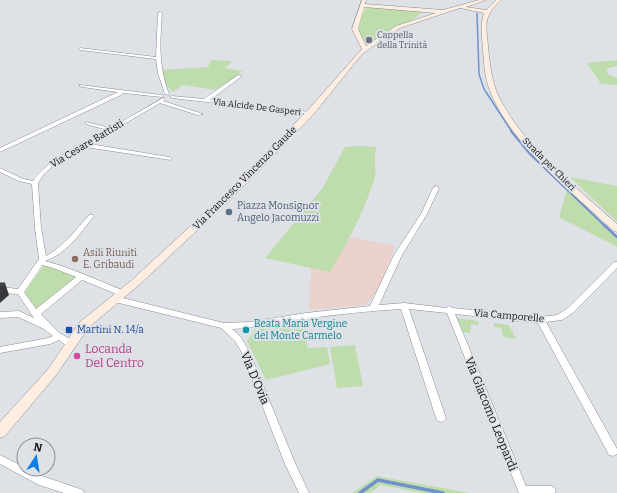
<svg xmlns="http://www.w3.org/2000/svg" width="617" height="493" viewBox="0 0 617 493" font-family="Bitter,serif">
<rect width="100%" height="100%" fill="#dee2e7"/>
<path fill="#ebd1cb" d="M 351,237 L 395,246 L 380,288 L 365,305 L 309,310 L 311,268 L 330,272 Z"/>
<path fill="#bfddac" d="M 367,7 L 424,11 L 412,20 L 399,25 L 372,42 L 362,41 C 356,28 358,18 367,7 Z
M 211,60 L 233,61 L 225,68 L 243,71 L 215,90 L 184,85 L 172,92 L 165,83 L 161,70 L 208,67 Z
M 617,60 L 617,66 L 608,68 L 606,70 L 608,74 L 617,78 L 617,85 L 601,84 L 587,63 Z
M 359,146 L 377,147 C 372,157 378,170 374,180 C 364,212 347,244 330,272 L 265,258 L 322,189 L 345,147 Z
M 570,177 L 617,186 L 617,222 Z
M 567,190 L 617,238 L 617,247 L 559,217 Z
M 44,265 L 80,277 L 38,311 L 24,292 Z
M 457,318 L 478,321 L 479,325 L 471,324 L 470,333 L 463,332 Z
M 302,323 L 308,348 L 327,347 L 330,364 L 266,380 L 247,341 L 255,329 Z
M 494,323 L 509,325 L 516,339 L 503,337 L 501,328 L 494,327 Z
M 355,345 L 363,386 L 337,388 L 330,347 Z
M 377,476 L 470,493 L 422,493 L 381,485 L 370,493 L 352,493 Z"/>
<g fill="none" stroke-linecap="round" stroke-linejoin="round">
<path stroke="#7191cd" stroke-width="1.5" d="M 477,13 L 479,74 L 484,89 L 512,132"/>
<path stroke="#7191cd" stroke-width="2" d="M 511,131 L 530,154 L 605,226"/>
<path stroke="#7191cd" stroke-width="2.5" d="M 604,225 L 617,237"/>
<path stroke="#7191cd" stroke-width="3.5" d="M 360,493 L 378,480 L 443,493"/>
<g stroke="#888c91" stroke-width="1">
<path id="street" d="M 160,12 L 162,13 C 160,44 158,64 169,94 L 169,95 L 165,94 L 158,73 L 156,59 L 80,50 L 78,49 L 80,48 L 156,57 L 158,13 Z
M 238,75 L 242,76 L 210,100 L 310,112 L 312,113 L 310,114 L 172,98 L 170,97 L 172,96 L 204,99 Z
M 80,85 L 162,95 L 164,96 L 162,97 L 123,93 L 121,95 L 0,152 L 0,148 L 118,92 L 82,87 L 80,86 Z
M 163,98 L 165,99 L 163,101 L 203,114 L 198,115 L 160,103 L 90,144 L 169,157 L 172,159 L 171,160 L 85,147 L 54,165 L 44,174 L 38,183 L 41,228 L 46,256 C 64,246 76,230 89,215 L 93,215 L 94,216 C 84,229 73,244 59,254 C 55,257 49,259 45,261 C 73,268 98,281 125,291 L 126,293 L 125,295 L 119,295 L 82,280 L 41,314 L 58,332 L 75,342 L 76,344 L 75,346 C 69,348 63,343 59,340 L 50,344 L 0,353 L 0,347 L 48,338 L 53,336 L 44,329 L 18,317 L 0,318 L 0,312 L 19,311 L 34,318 L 18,294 L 0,293 L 0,287 L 18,289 L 39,259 L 35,228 L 32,184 L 19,181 L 0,172 L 0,168 L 23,179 L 33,181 C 50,158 82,144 107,130 L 86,124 L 86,122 L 111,128 ZM 42,265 L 53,268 L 76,277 L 36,309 L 24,292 Z
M 436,186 L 439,188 L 427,214 L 402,255 L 379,305 L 404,303 L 446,308 L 449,306 L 453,308 L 541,317 L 557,315 L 568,308 L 614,262 L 617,262 L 617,268 L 574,312 L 562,320 L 546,322 L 617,449 L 617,454 L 613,456 L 609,455 L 538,323 L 455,314 L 526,486 L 551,486 L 555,488 L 556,491 L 555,493 L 519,493 L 447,313 L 409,309 L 446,418 L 444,421 L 441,422 L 438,421 L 436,418 L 401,309 C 369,311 337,314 306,319 C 281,322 257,328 232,329 L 241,337 L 249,351 L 295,463 L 309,493 L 299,493 L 285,464 L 241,351 L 235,341 L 221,328 L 115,302 L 112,301 L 111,299 L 112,297 L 115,296 L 224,323 L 250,322 L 306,313 L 370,306 L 394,255 L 421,214 L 433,188 Z
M 0,455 L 24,467 L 24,469 L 28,469 L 42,476 L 83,490 L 84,493 L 64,493 L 39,485 L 0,464 Z"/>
</g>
<g stroke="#888c91" stroke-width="1">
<path id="secondary" d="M 362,0 L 366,0 L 365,4 L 443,10 L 479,0 L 486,0 L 466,7 L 486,10 L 496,0 L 501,0 C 483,17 486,23 488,46 C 490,64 491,81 499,97 C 525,148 575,186 617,224 L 617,232 L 614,231 C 572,192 516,149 492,96 C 485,81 484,65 483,49 C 482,37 480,25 484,13 L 460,8 L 400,28 L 362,54 L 313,115 L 239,191 L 140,284 L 88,328 L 57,374 L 5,436 L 0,438 L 0,422 L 49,368 L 80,322 L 132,280 L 233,187 L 307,111 L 362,49 L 352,29 ZM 364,7 L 436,13 L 396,26 L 366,46 L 358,29 Z"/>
</g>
<use href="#street" fill="#fff" fill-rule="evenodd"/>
<use href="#secondary" fill="#fdeee1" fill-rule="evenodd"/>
</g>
<path fill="#37393c" d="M 5,283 L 9,295 L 0,303 L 0,287 Z"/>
<path fill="#4e5256" stroke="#37393c" d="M 0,283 L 5,283 L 0,287 Z"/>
<circle fill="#6b7280" stroke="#dee2e7" stroke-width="1.5" cx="369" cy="40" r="4"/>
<circle fill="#5c6f8a" stroke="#dee2e7" stroke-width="1.5" cx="229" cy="212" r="4"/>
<circle fill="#8d6e63" stroke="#dee2e7" stroke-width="1.5" cx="75" cy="259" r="4"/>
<rect fill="#1a4fb4" stroke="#dee2e7" stroke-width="1.5" x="65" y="326" width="8" height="8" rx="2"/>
<circle fill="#0f9aa8" stroke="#dee2e7" stroke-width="1.5" cx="246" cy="330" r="4"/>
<circle fill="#d1479c" stroke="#dee2e7" stroke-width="1.5" cx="77" cy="356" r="4"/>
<g text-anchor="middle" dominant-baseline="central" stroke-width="4" stroke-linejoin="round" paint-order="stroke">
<g font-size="9" fill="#5b616d" stroke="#dee2e7" text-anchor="start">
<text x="377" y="35">Cappella<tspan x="377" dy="10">della Trinità</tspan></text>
</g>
<g font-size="9" fill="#131416" stroke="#dee2e7">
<text transform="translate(257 107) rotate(7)">Via Alcide De Gasperi</text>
<text transform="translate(549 164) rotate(45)">Strada per Chieri</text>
</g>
<g font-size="10" fill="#131416" stroke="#dee2e7">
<text transform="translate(87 144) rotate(-31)">Via Cesare Battisti</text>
<text transform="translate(245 178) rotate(-45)">Via Francesco Vincenzo Gaude</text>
<text transform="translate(509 316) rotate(5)">Via Camporelle</text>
</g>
<g font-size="10" fill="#4e5e75" stroke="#dee2e7" text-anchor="start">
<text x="237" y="206">Piazza Monsignor<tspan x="237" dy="12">Angelo Jacomuzzi</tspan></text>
</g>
<g font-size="10" fill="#785e54" stroke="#dee2e7" text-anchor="start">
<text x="83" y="253">Asili Riuniti<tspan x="83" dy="12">E. Gribaudi</tspan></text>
</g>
<g font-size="10" fill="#0d838f" stroke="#dee2e7" text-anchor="start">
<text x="254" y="324">Beata Maria Vergine<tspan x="254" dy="12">del Monte Carmelo</tspan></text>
</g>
<g font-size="10" fill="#164399" stroke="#dee2e7" text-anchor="start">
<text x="77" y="330">Martini N. 14/a</text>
</g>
<g font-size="12" fill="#b23c85" stroke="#dee2e7" text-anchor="start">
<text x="85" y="349">Locanda<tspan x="85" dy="14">Del Centro</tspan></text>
</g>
<g font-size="12" fill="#131416" stroke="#dee2e7">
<text transform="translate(255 378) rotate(67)">Via D'Ovia</text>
<text transform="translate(491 414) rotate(68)">Via Giacomo Leopardi</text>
</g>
</g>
<g transform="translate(36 457) rotate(12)"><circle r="19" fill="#dee2e7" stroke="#8d9093"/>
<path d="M0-3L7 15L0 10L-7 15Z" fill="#0e7ee5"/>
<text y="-6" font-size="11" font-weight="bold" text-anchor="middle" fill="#131416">N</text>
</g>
</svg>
